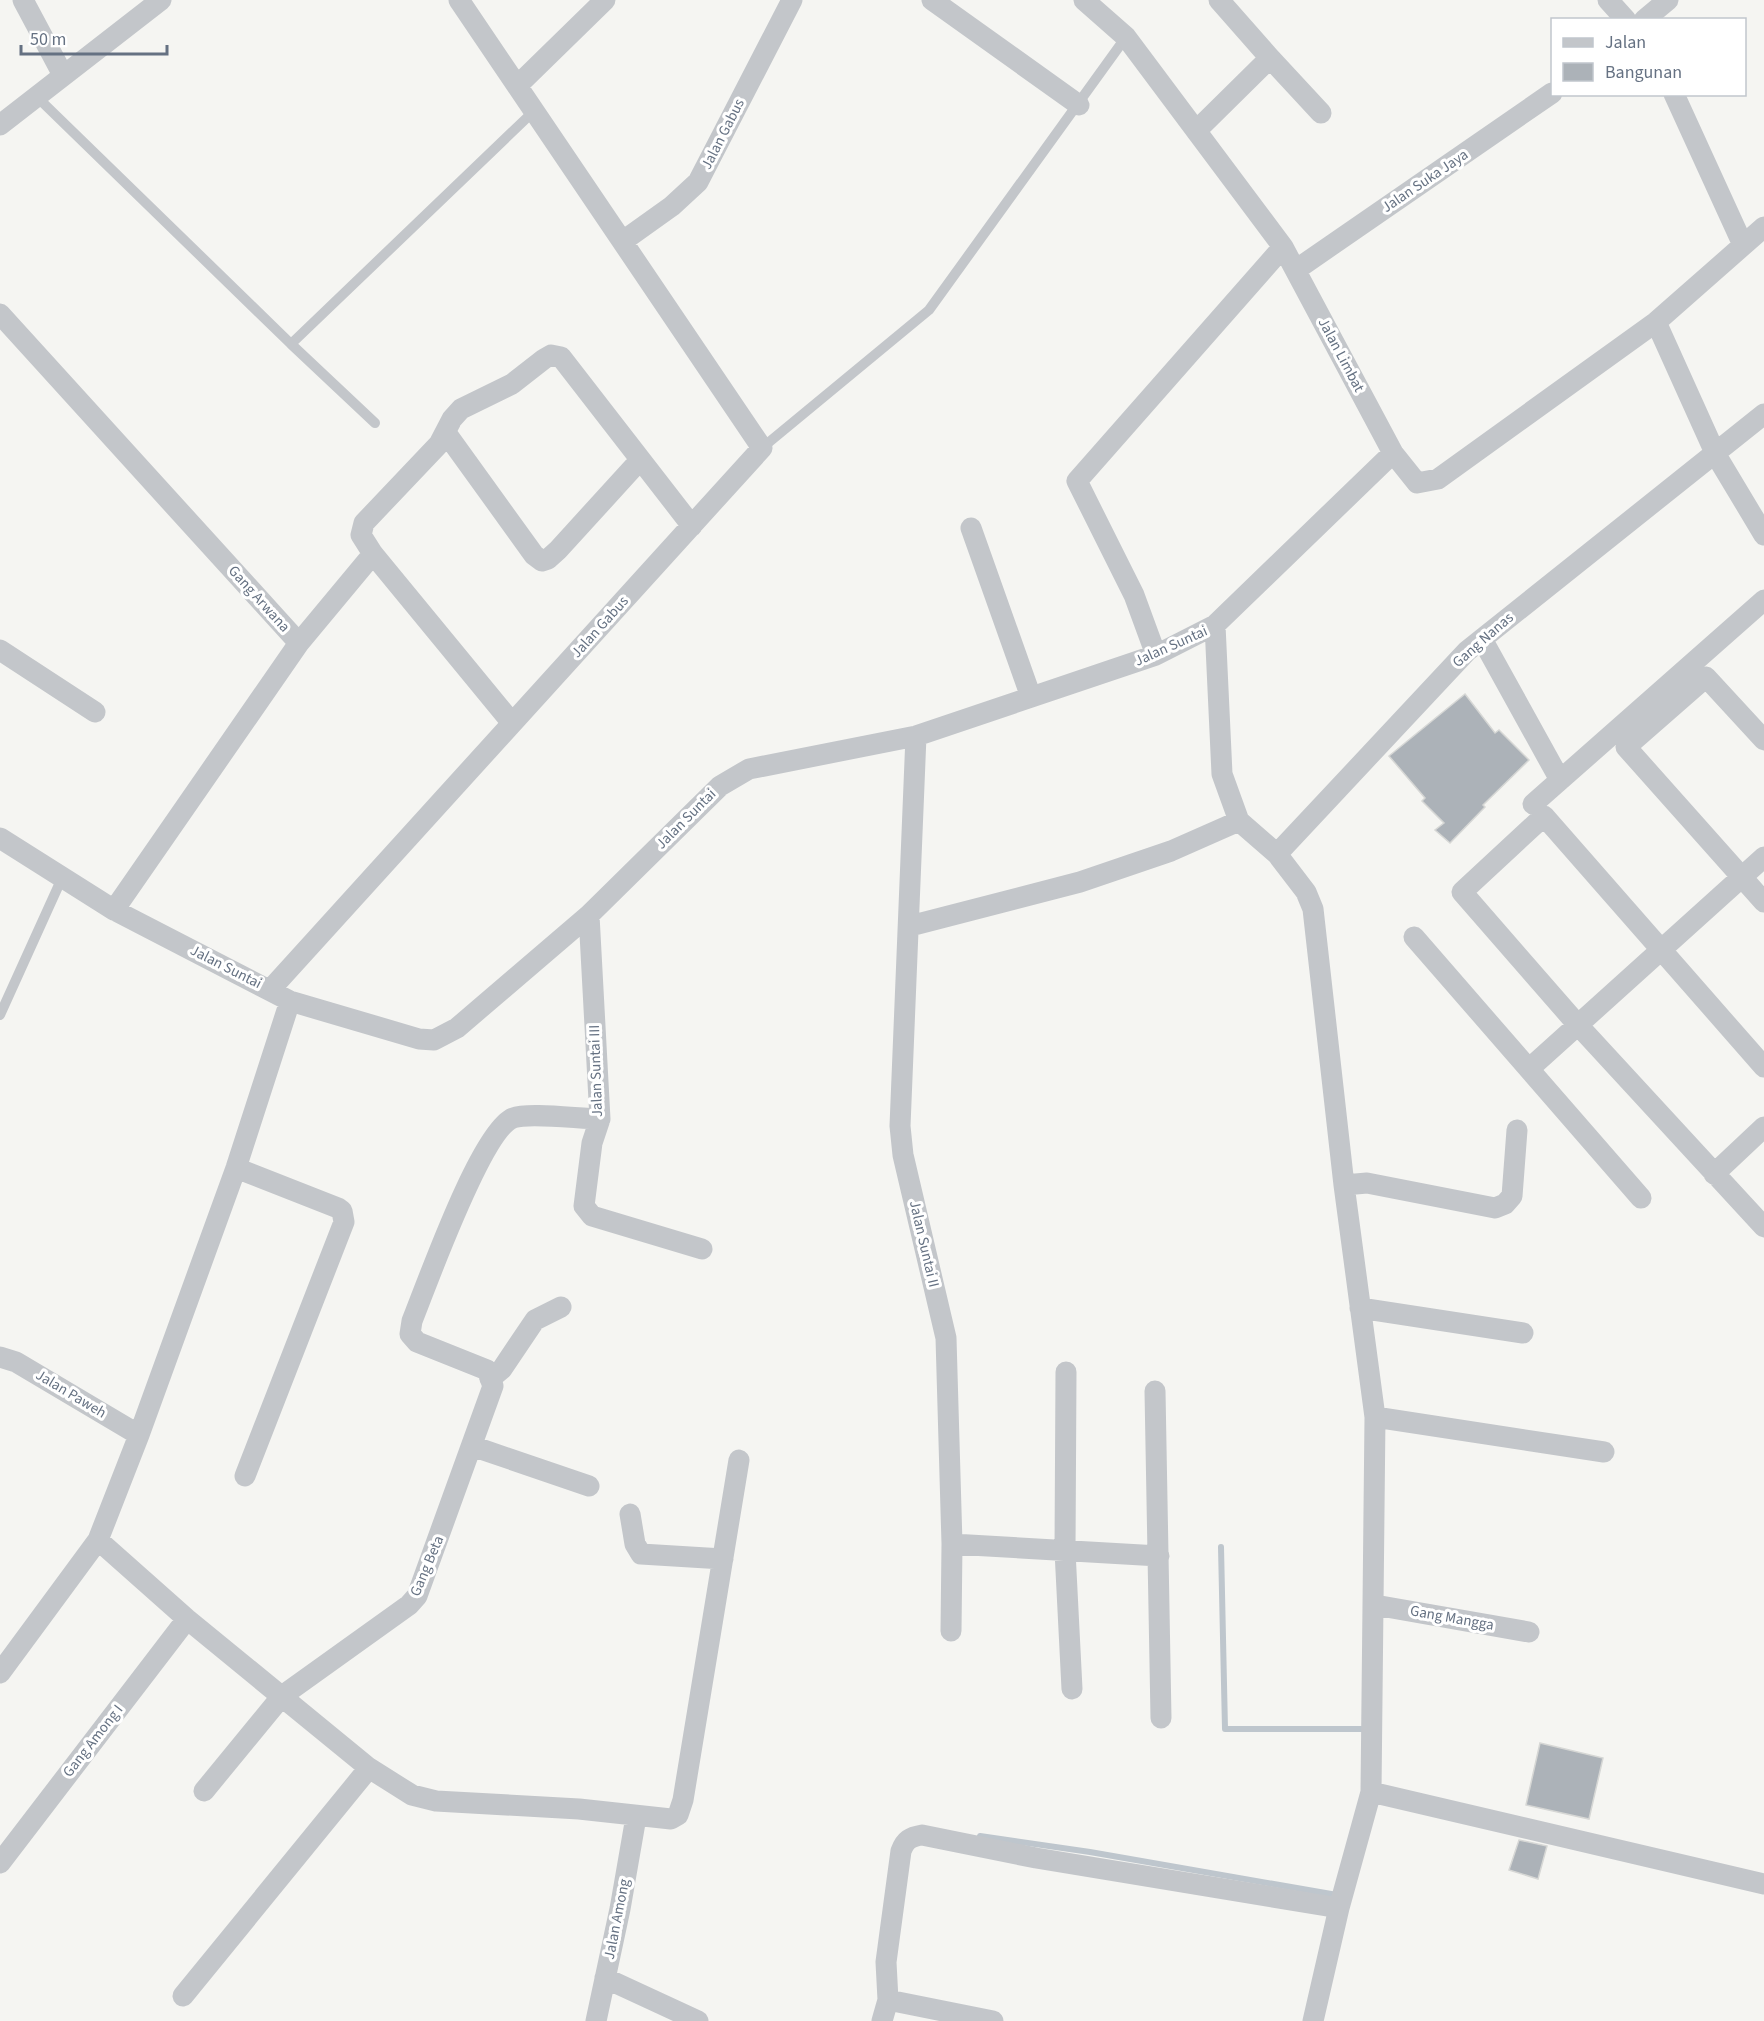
<svg xmlns="http://www.w3.org/2000/svg" width="1764" height="2021" viewBox="0 0 1764 2021" font-family="'Source Sans 3',sans-serif">
<rect width="100%" height="100%" fill="#f5f5f2"/>
<g fill="none" stroke-linecap="round" stroke-linejoin="round">
<path stroke="#bec6cd" stroke-width="6" d="M 1221,1547 L 1225,1729 L 1369,1729
M 980,1836 L 1090,1852 L 1337,1895"/>
</g>
<path fill="#acb2b8" stroke="#d6d7d5" stroke-width="1.5" d="M 1465,694 L 1495,733 L 1499,730 L 1529,760 L 1483,805 L 1485,807 L 1450,843 L 1435,830 L 1444,823 L 1422,801 L 1425,798 L 1389,756 Z
M 1540,1743 L 1603,1758 L 1589,1819 L 1526,1805 Z
M 1519,1840 L 1547,1846 L 1538,1879 L 1509,1870 Z"/>
<g fill="none" stroke-linecap="round" stroke-linejoin="round">
<path stroke="#c3c6ca" stroke-width="10" d="M 37,97 L 291,344 L 534,111
M 291,344 L 375,423
M 762,448 L 929,310 L 1126,37
M 0,1015 L 62,878"/>
<path stroke="#c3c6ca" stroke-width="21" d="M 23,0 L 63,75
M 932,0 L 1079,105
M 1084,0 L 1126,37 L 1283,247 L 1393,453 L 1417,483 L 1438,479 L 1656,322 L 1764,227
M 1608,0 L 1626,20
M 1644,20 L 1668,0
M 1270,58 L 1321,113
M 517,86 L 605,0
M 1674,94 L 1743,245
M 0,125 L 161,0
M 1196,131 L 1270,58 L 1219,0
M 623,241 L 672,206 L 698,182 L 792,0
M 1297,269 L 1552,93
M 0,314 L 299,643 L 114,910
M 1656,322 L 1716,455 L 1764,535
M 446,433 L 534,555 L 542,561 L 548,559 L 558,550 L 640,460
M 971,528 L 1031,697
M 1215,625 L 1222,774 L 1239,821 L 1277,854 L 1306,892 L 1313,909 L 1344,1185 L 1375,1417 L 1371,1792 L 1339,1908 L 1313,2021
M 1482,639 L 1560,780
M 299,643 L 373,554
M 0,650 L 95,712
M 1156,655 L 1134,595 L 1077,481 L 1283,247
M 512,723 L 373,554 L 361,535 L 364,523 L 439,444 L 452,419 L 461,409 L 512,384 L 544,359 L 551,355 L 561,357 L 692,526
M 916,736 L 900,1126 L 903,1155 L 946,1338 L 952,1544 L 1159,1556
M 1764,740 L 1706,677 L 1626,747 L 1764,902
M 1533,804 L 1764,600
M 0,838 L 114,910 L 290,1001 L 419,1039 L 434,1040 L 457,1028 L 589,915 L 720,786 L 749,769 L 916,736 L 1156,655 L 1215,625 L 1393,453
M 1277,854 L 1467,651 L 1764,414
M 589,915 L 600,1119 L 592,1143 L 584,1206 L 592,1216 L 702,1249
M 910,926 L 1080,882 L 1171,851 L 1239,821
M 1414,937 L 1641,1198
M 270,990 L 762,448 L 459,0
M 1764,1067 L 1544,816 L 1462,892 L 1577,1024 L 1764,1227
M 1529,1069 L 1764,857
M 236,1168 L 338,1208 L 342,1211 L 344,1222 L 245,1476
M 1714,1174 L 1764,1127
M 1344,1185 L 1367,1183 L 1495,1208 L 1505,1204 L 1512,1196 L 1517,1130
M 1360,1308 L 1523,1333
M 0,1357 L 16,1362 L 139,1435
M 1066,1372 L 1065,1551 L 1072,1689
M 490,1379 L 502,1369 L 535,1320 L 561,1307
M 1155,1391 L 1161,1718
M 1375,1417 L 1604,1452
M 472,1446 L 589,1486
M 630,1514 L 635,1544 L 641,1554 L 723,1559
M 98,1540 L 187,1619 L 369,1768 L 412,1795 L 436,1801 L 579,1809 L 671,1819 L 678,1815 L 683,1800 L 739,1460
M 1375,1605 L 1529,1632
M 951,1631 L 952,1544
M 0,1673 L 98,1540 L 139,1435 L 236,1168 L 290,1001
M 204,1791 L 282,1696 L 409,1605 L 417,1596 L 493,1386 L 487,1370 L 417,1342 L 410,1334 L 412,1321 C 427,1284 481,1131 513,1118 C 529,1112 580,1119 600,1119
M 1371,1792 L 1764,1884
M 0,1863 L 187,1619
M 605,1978 L 698,2021
M 183,1996 L 369,1768
M 596,2021 L 620,1909 L 636,1817
M 882,2021 L 888,2000
M 993,2021 L 888,2000 L 886,1962 L 901,1851 C 905,1840 910,1837 922,1835 L 1036,1858 L 1339,1908"/>
</g>
<g text-anchor="middle" dominant-baseline="central" stroke-width="6" stroke-linejoin="round" paint-order="stroke">
<g font-size="15" fill="#657182" stroke="#fff">
<text transform="translate(723 134) rotate(-63)">Jalan Gabus</text>
<text transform="translate(1425 181) rotate(-34)">Jalan Suka Jaya</text>
<text transform="translate(1341 355) rotate(62)">Jalan Limbat</text>
<text transform="translate(259 599) rotate(48)">Gang Arwana</text>
<text transform="translate(600 627) rotate(-48)">Jalan Gabus</text>
<text transform="translate(1483 640) rotate(-41)">Gang Nanas</text>
<text transform="translate(1171 646) rotate(-24)">Jalan Suntai</text>
<text transform="translate(686 819) rotate(-45)">Jalan Suntai</text>
<text transform="translate(226 967) rotate(27)">Jalan Suntai</text>
<text transform="translate(596 1071) rotate(-92)">Jalan Suntai III</text>
<text transform="translate(924 1244) rotate(77)">Jalan Suntai II</text>
<text transform="translate(71 1394) rotate(31)">Jalan Paweh</text>
<text transform="translate(427 1566) rotate(-67)">Gang Beta</text>
<text transform="translate(1452 1618) rotate(10)">Gang Mangga</text>
<text transform="translate(93 1741) rotate(-52)">Gang Among I</text>
<text transform="translate(617 1919) rotate(-79)">Jalan Among</text>
</g>
</g>
<rect x="1551" y="18" width="195" height="78" fill="#ffffff" stroke="#c1c6cd" stroke-width="1.5"/>
<rect x="1563" y="38" width="30" height="9" fill="#c3c6ca" stroke="#c1c6cd" stroke-width="1.5"/>
<text x="1605" y="48" font-size="18" fill="#657182">Jalan</text>
<rect x="1563" y="63" width="30" height="18" fill="#acb2b8" stroke="#c1c6cd" stroke-width="1.5"/>
<text x="1605" y="78" font-size="18" fill="#657182">Bangunan</text>
<path d="M21 45v9h146v-9" fill="none" stroke="#657182" stroke-width="3"/>
<text x="30" y="45" font-size="18" fill="#657182" stroke="#ffffff" stroke-width="4.5" paint-order="stroke">50 m</text>
</svg>
